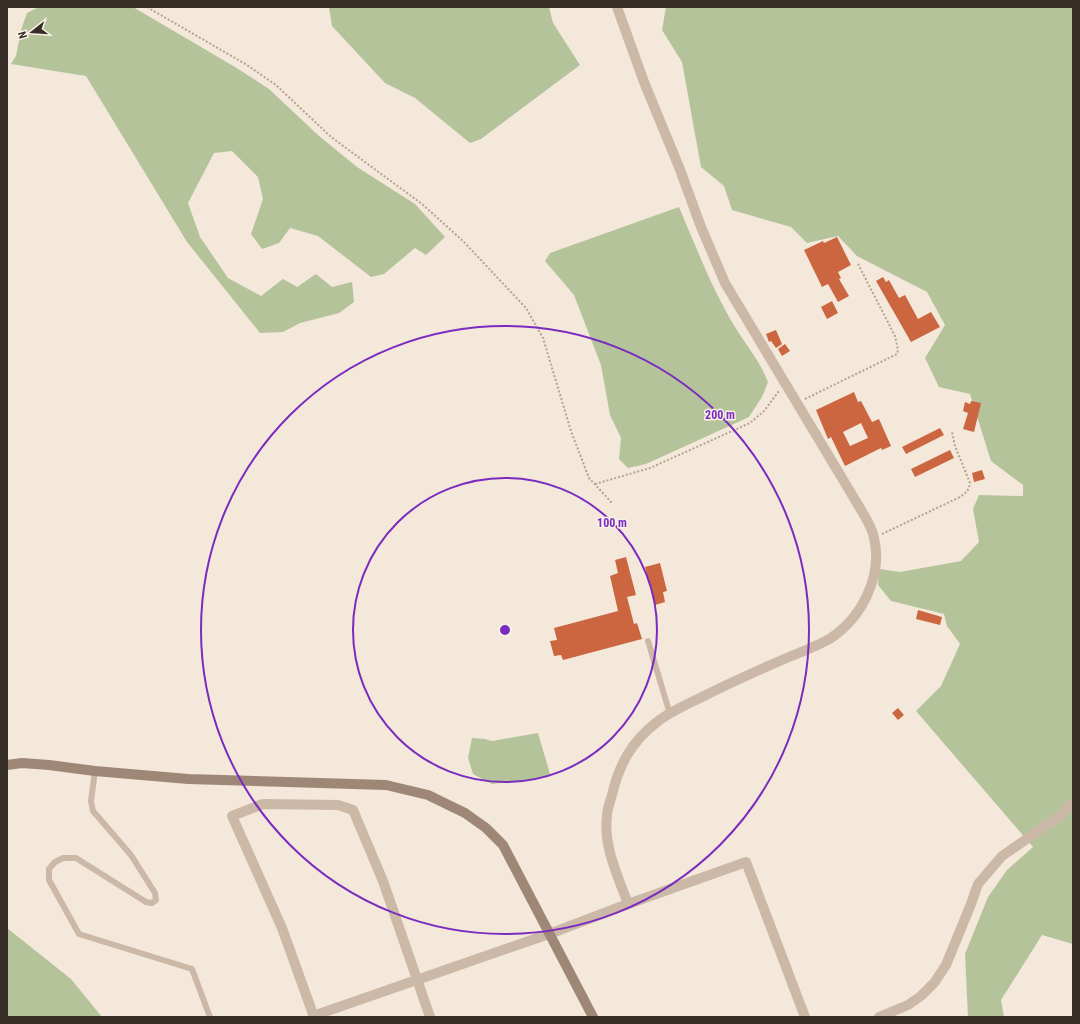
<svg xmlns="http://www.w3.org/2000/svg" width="1080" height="1024" viewBox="0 0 1080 1024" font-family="'Roboto Condensed',sans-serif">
<rect width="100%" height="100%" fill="#f3e8da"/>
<path fill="#b4c39a" d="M 39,7 L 133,7 L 235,67 L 269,89 L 319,136 L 357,167 L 415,204 L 445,237 L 426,255 L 415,248 L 384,274 L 371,277 L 318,236 L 290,228 L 279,243 L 262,249 L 251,234 L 263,199 L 258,177 L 232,151 L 214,153 L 188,203 L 200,237 L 228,278 L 261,296 L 283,279 L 297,287 L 316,274 L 332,287 L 352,282 L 354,302 L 339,313 L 300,323 L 283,332 L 260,333 L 187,242 L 86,76 L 11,64 L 16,56 L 21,30 L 27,13 Z
M 329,7 L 549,7 L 553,23 L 580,65 L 481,139 L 470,143 L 415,98 L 385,83 L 332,26 Z
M 666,7 L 1073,7 L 1073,944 L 1042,935 L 1001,1000 L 1004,1017 L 968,1017 L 965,954 L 988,897 L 1007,870 L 1033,847 L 916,711 L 941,686 L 960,644 L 947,626 L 944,614 L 891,601 L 878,585 L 879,569 L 900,572 L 961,561 L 979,542 L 973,509 L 979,495 L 1023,496 L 1023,485 L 991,461 L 970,394 L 939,387 L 925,358 L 945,325 L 927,292 L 857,256 L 838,236 L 807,243 L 791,227 L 732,210 L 724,186 L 701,167 L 682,62 L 662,30 Z
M 679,207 C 696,247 712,289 735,327 C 746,345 760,361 768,382 L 762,397 L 749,417 L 646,464 L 628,468 L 619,459 L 621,438 L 610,415 L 601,365 L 574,295 L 545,261 L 550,253 Z
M 538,733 L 550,774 L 540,778 L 492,784 L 473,774 L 468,758 L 472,738 L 485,739 L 492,741 Z
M 7,928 L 71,979 L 102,1017 L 7,1017 Z"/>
<path fill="#cb6640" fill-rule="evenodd" d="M 837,237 L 851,265 L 838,272 L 841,278 L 839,279 L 849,296 L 838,302 L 828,284 L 822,287 L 804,250 L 823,241 L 824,243 Z
M 883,277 L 886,282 L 889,280 L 899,298 L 905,295 L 918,319 L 931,312 L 940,327 L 911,342 L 876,281 Z
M 832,301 L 838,313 L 827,319 L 821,307 Z
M 776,330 L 782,344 L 776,348 L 771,341 L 769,342 L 766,334 Z
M 785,344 L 790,351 L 782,356 L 778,349 Z
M 854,392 L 858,402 L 861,401 L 872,422 L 879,419 L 891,446 L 882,450 L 881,448 L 845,466 L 831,437 L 828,439 L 816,410 ZM 861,423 L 868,438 L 850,446 L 843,432 Z
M 971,401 L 981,403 L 974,432 L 963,429 L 968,413 L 963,411 L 965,402 L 970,404 Z
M 940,428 L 944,435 L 906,454 L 902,447 Z
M 950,450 L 954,458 L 915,477 L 911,469 Z
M 982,470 L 985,479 L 974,482 L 972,473 Z
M 626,557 L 636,595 L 627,597 L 634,624 L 637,623 L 642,639 L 563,660 L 561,655 L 554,656 L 550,641 L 557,640 L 554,628 L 618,611 L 610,576 L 618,573 L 615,560 Z
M 660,563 L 667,591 L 663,592 L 665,602 L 655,605 L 645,567 Z
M 918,610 L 942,617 L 940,625 L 916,619 Z
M 898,708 L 904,715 L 898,720 L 892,713 Z"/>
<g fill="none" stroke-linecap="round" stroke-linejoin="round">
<path stroke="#b7a290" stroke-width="2" stroke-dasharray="2 2" stroke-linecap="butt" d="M 147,7 L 247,65 L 276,85 L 331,137 L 422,204 L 463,241 L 526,308 L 543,338 L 571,431 L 589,478 L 612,503
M 805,399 L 897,354 L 898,350 L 895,336 L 858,264
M 595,484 L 650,468 L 750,423 L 764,411 L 779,391
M 882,534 L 958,498 C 965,494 969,491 970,483 L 955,446 L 952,432"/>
<path stroke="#cbb8a6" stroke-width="6" d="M 648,641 L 670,714
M 95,771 L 91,801 L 93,811 L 131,855 L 155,893 L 156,900 L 152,903 L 146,902 L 76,858 L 63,858 L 55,862 L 49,869 L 49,880 L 79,934 L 192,969 L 210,1017"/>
<path stroke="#cbb8a6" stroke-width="10" d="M 617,7 L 644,82 L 679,167 L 701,227 L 725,283 L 860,508 C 865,517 872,527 874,538 C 883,576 862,617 831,638 C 818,646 803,651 789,657 C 761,669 732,682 704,696 C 688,704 671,711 657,722 C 631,742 619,765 612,795 C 610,802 607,809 607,816 C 603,846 618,876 628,904 L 746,862 L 805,1017
M 313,1016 L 549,934 L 628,904
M 314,1017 L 282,928 L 232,816 L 263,804 L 338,805 L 353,810 L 383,881 L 430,1017
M 879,1017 L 908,1005 L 921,996 L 934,983 L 946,965 L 971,904 L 978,884 L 1002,856 L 1057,818 L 1073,803"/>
<path stroke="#9f8777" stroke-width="10" d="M 7,765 L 22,763 L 49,765 L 95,771 L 188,779 L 386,785 L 428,795 L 465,813 L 486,828 L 503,845 L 593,1017"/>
</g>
<g fill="none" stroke="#7b2cbf" stroke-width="2">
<circle cx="505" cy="630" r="152"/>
<circle cx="505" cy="630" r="304"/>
</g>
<circle cx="505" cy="630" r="6" fill="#7b2cbf" stroke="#faf2e7" stroke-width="2"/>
<g font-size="12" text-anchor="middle" font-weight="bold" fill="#7b2cbf" stroke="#faf2e7" stroke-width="3" stroke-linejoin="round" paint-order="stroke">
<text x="720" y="419">200 m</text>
<text x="612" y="527">100 m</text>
</g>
<rect width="1080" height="1024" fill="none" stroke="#372d27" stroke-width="16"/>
<g transform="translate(32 32) rotate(253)" stroke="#faf2e7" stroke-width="3" paint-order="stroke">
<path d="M0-3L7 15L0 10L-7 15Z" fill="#372d27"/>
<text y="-6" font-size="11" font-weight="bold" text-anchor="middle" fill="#372d27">N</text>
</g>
</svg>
